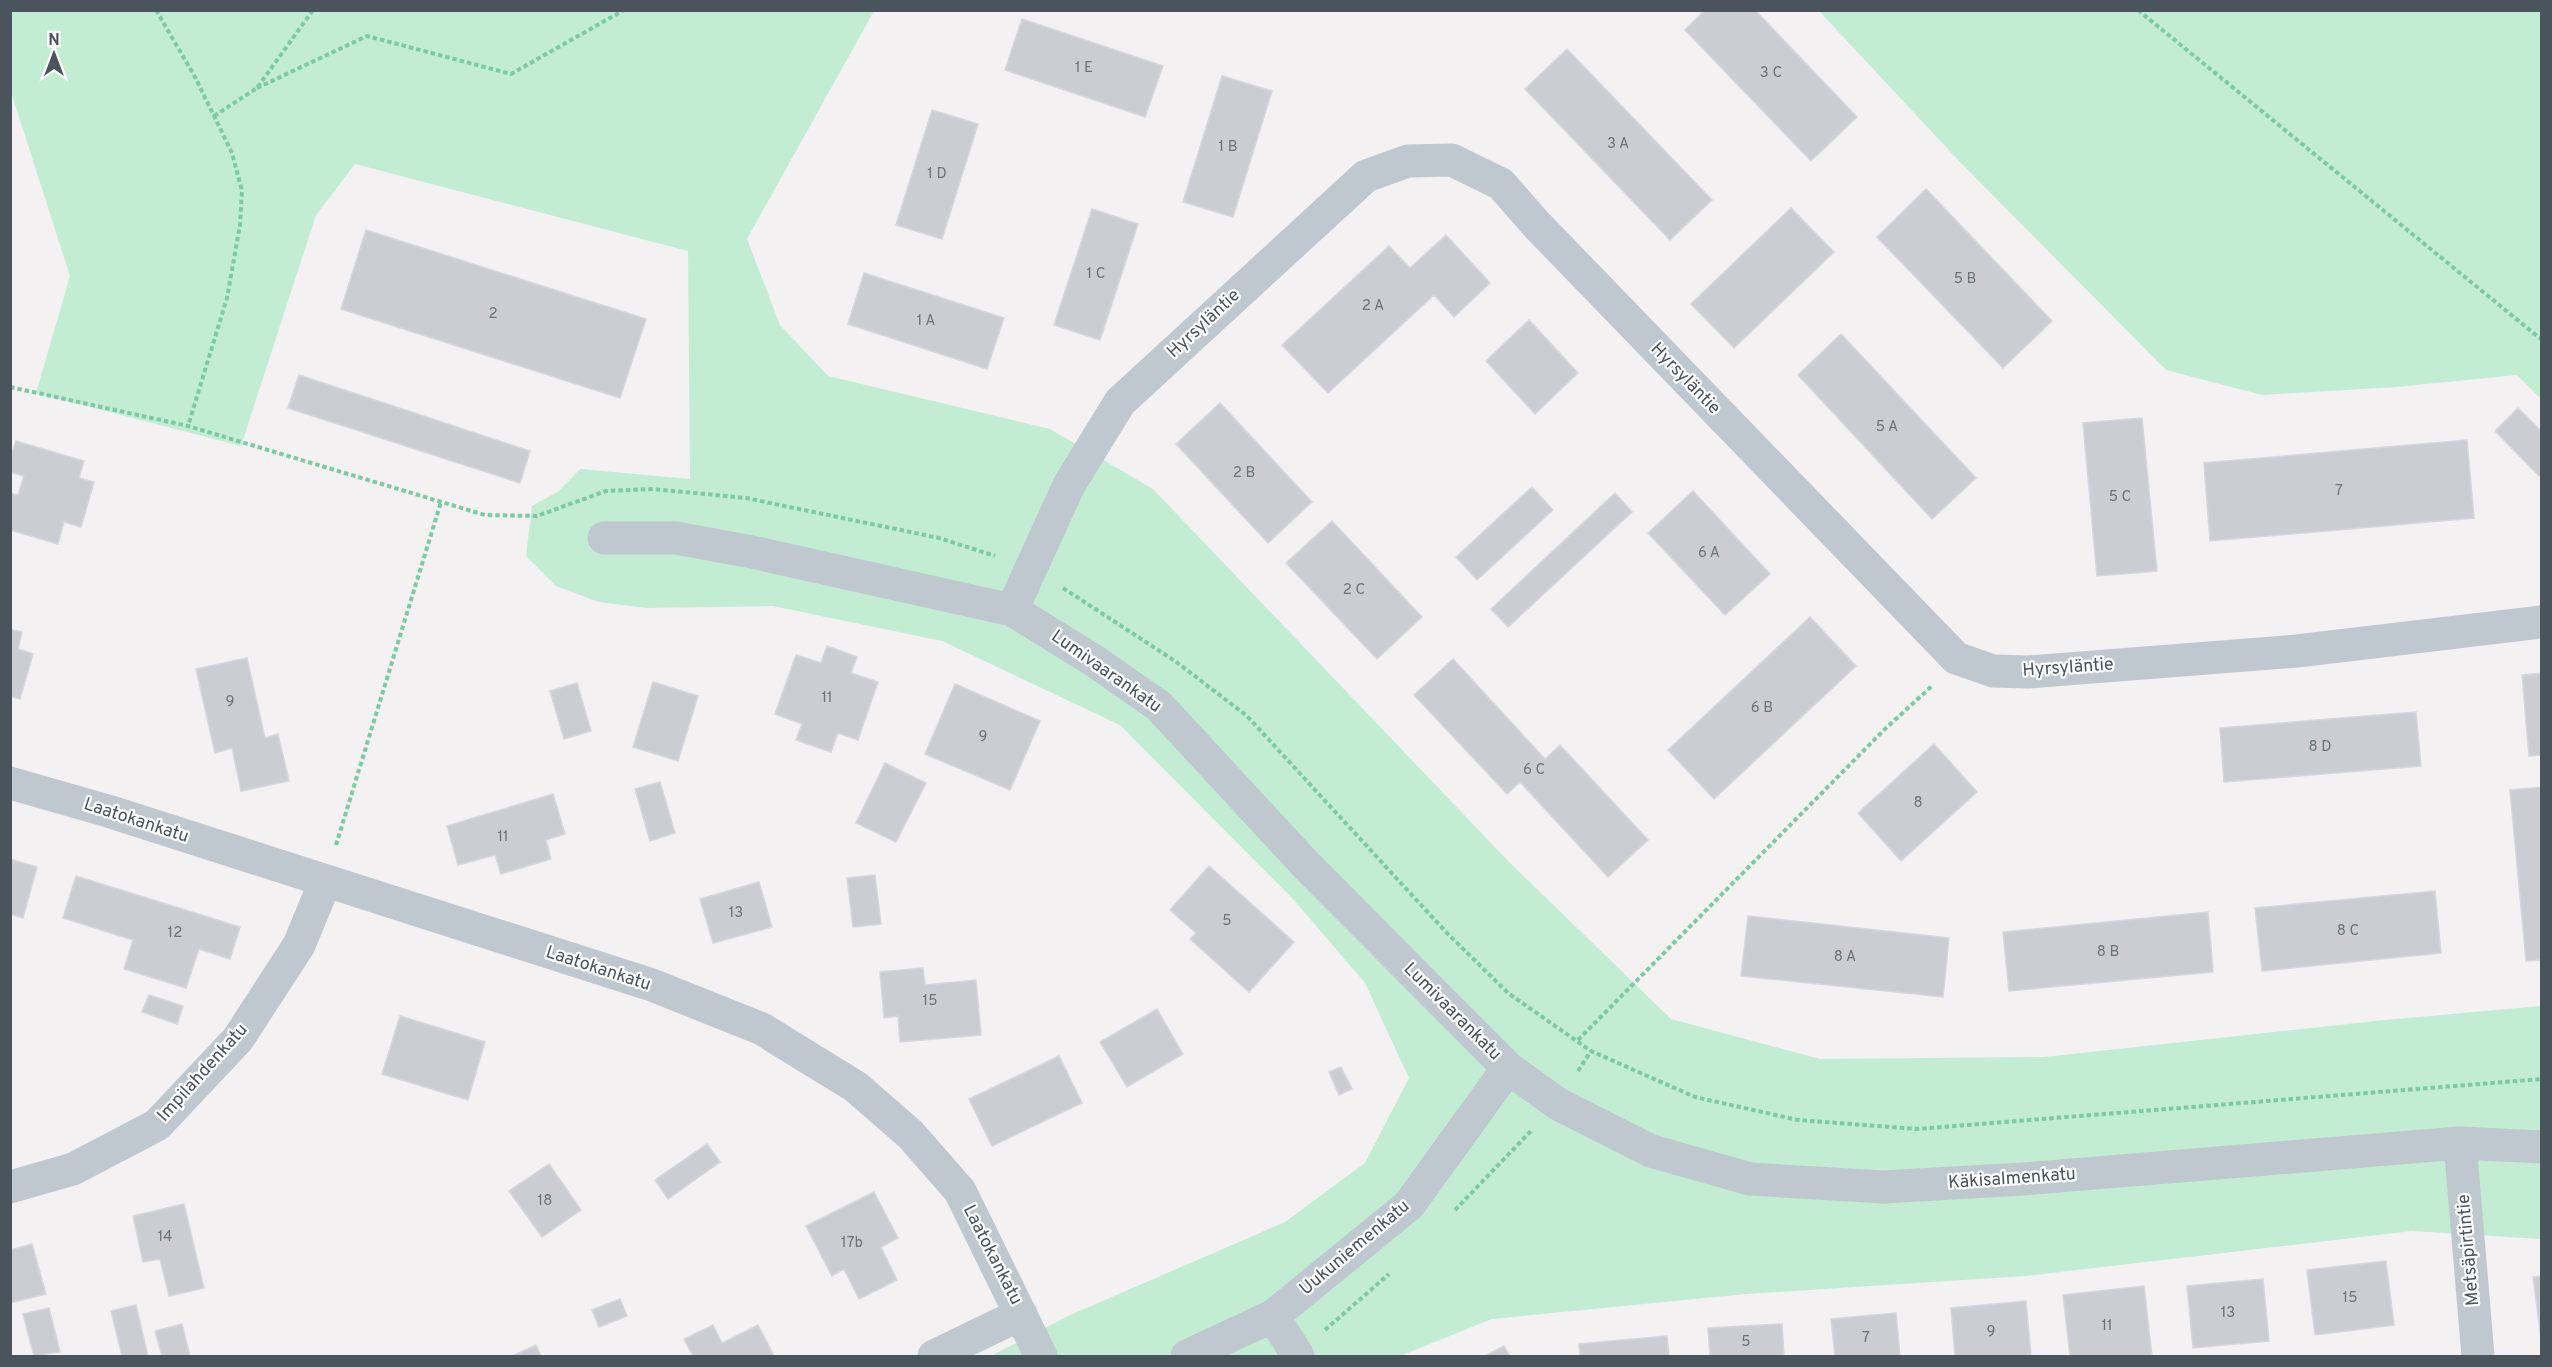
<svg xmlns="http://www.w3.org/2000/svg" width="2552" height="1367" viewBox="0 0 2552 1367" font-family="Overpass,sans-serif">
<rect width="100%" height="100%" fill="#f3f1f1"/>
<path fill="#c2edd3" d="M 10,11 L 874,11 L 747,239 L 780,325 L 828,376 L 1050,429 L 1153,489 L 1510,863 L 1671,1019 L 1820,1059 L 2044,1057 L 2385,1020 L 2541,1006 L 2541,1239 L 2412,1231 L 2025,1276 L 1746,1294 L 1492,1319 L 1400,1356 L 991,1356 L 1068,1316 L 1285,1222 L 1365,1163 L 1409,1078 L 1365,983 L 1293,899 L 1120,725 L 942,641 L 773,606 L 646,608 L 599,602 L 556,586 L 526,556 L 532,506 L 559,491 L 580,469 L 690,479 L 688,251 L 355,164 L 316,215 L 241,446 L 36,393 L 70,276 L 11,92 Z
M 1819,11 L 2541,11 L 2541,399 L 2517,375 L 2396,387 L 2262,395 L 2166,370 L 1959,161 Z"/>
<path fill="#cbcdd3" stroke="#d5d7dc" stroke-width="1.5" d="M 1705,10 L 1755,10 L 1857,117 L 1811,161 L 1685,30 Z
M 1022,19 L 1163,66 L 1145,117 L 1005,70 Z
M 1567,49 L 1712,200 L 1670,240 L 1525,89 Z
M 1222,76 L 1272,91 L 1233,217 L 1183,202 Z
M 932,110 L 978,124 L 942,239 L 896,225 Z
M 1926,189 L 2052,321 L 2003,368 L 1877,237 Z
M 1791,208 L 1834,252 L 1734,348 L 1691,304 Z
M 1092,209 L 1138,224 L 1100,340 L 1054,325 Z
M 366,230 L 646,319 L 620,398 L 341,309 Z
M 1446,235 L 1490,283 L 1454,317 L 1434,295 L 1328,393 L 1282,345 L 1389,246 L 1410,268 Z
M 864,273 L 1004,318 L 987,369 L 848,324 Z
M 1529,320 L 1578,373 L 1535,414 L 1486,361 Z
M 1841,334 L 1976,478 L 1932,519 L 1798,375 Z
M 299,375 L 530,451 L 520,483 L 288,408 Z
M 1220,403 L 1312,502 L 1268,543 L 1176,444 Z
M 2518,408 L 2542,432 L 2542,479 L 2495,431 Z
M 2142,418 L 2157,571 L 2097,576 L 2083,423 Z
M 2467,440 L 2474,518 L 2210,541 L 2204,463 Z
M 16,441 L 84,461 L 79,478 L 94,482 L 81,527 L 64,522 L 58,544 L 10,530 L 10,493 L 18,495 L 24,476 L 10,472 L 10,459 Z
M 1532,487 L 1553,510 L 1477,580 L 1456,557 Z
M 1693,491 L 1770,574 L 1725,615 L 1648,533 Z
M 1615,493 L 1632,512 L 1508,627 L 1491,609 Z
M 1332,521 L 1422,617 L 1377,659 L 1286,563 Z
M 1810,617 L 1856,666 L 1714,799 L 1668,750 Z
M 10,629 L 22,632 L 18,649 L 33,654 L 20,699 L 10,696 Z
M 827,646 L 857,657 L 851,673 L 878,682 L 858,740 L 838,733 L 831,752 L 796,740 L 802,724 L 775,714 L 796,655 L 821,663 Z
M 247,658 L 265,738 L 278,734 L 289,781 L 241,791 L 232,748 L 215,753 L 196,669 Z
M 1453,659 L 1545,759 L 1560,745 L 1648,840 L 1608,877 L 1520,782 L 1507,794 L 1414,695 Z
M 2542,673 L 2542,755 L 2529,756 L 2522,675 Z
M 653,682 L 698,696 L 678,761 L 633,747 Z
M 577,683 L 591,731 L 564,739 L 550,691 Z
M 955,684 L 1040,721 L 1010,790 L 925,754 Z
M 2416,712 L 2421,766 L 2224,782 L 2220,728 Z
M 1934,744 L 1977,792 L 1901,861 L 1858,813 Z
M 885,763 L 926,783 L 896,842 L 856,823 Z
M 660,782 L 675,833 L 650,841 L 635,789 Z
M 2542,787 L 2542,960 L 2526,961 L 2510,790 Z
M 553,794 L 565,834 L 546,840 L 551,859 L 501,874 L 495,855 L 458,865 L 447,826 Z
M 10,859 L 37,867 L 23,918 L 10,914 Z
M 1209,866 L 1294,942 L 1249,992 L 1190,939 L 1196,933 L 1170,910 Z
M 875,875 L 881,924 L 853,927 L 847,878 Z
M 76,876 L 240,927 L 230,959 L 199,949 L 186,988 L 124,969 L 133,940 L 63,918 Z
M 759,882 L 772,927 L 713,943 L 700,899 Z
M 2435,891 L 2441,953 L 2262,971 L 2255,908 Z
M 2208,912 L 2213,972 L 2009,991 L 2003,932 Z
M 1748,916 L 1949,938 L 1943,997 L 1741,976 Z
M 923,968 L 925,985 L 976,980 L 981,1035 L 900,1042 L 898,1016 L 884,1018 L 880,972 Z
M 149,995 L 183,1006 L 177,1024 L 142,1012 Z
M 1157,1009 L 1183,1054 L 1127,1087 L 1100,1042 Z
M 400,1016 L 485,1042 L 468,1100 L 382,1074 Z
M 1059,1056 L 1082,1103 L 992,1146 L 969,1099 Z
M 1341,1067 L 1352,1089 L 1339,1095 L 1329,1072 Z
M 707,1144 L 720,1162 L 668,1199 L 655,1180 Z
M 549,1164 L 581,1210 L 542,1237 L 509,1191 Z
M 874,1192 L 898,1238 L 881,1247 L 897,1280 L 859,1299 L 844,1269 L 832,1276 L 806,1226 Z
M 184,1204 L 204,1288 L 169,1296 L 160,1259 L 143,1262 L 133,1216 Z
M 32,1244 L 46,1294 L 10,1303 L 10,1250 Z
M 2386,1261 L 2394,1325 L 2315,1335 L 2307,1270 Z
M 2542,1276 L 2542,1347 L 2533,1277 Z
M 2263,1279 L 2269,1341 L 2193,1348 L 2187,1286 Z
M 2144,1286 L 2152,1356 L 2070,1356 L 2063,1295 Z
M 620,1299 L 627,1316 L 599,1327 L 592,1310 Z
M 2026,1301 L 2031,1356 L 1955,1356 L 1951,1308 Z
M 136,1305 L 148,1356 L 122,1356 L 111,1311 Z
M 49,1308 L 60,1352 L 34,1356 L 23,1314 Z
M 1896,1313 L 1900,1356 L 1835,1356 L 1831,1319 Z
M 182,1324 L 190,1356 L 162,1356 L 155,1331 Z
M 1782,1324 L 1784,1356 L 1710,1356 L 1708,1328 Z
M 713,1325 L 722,1343 L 758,1325 L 774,1356 L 693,1356 L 684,1339 Z
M 1667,1336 L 1669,1356 L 1580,1356 L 1579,1344 Z
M 536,1345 L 541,1356 L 512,1356 Z
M 1504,1346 L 1510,1356 L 1485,1356 Z"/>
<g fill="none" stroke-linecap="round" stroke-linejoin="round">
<path stroke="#7ccaa3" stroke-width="4" stroke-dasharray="4.5 3" stroke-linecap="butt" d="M 156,10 L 195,77 L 232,153 L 242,191 L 240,225 L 227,298 L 188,426
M 2138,10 L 2542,340
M 257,88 L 367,36 L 511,74 L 624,10
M 214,116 L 257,88 L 313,10
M 10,387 L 188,426 L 485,515 L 537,516 L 606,491 L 653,489 L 746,498 L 939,538 L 995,556
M 1063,588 L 1175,661 L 1247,716 L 1445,931 L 1508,993 L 1591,1051 L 1695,1097 L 1798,1120 L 1917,1129 L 2542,1079
M 336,845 L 441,502
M 1578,1040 L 1885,729 L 1932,686
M 1578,1071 L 1591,1051
M 1455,1210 L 1531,1131
M 1325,1330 L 1389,1274"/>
<path stroke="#bfc8cf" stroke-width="33" d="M 604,538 L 676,538 L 752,552 L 1012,610 L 1093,660 L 1159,706 L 1308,867 L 1508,1068 L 1558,1104 L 1651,1151 L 1750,1179 L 1883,1187 L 2023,1179 L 2460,1143 L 2542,1147
M 1012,610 L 1069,485 L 1120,402 L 1366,176 L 1408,161 L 1452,160 L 1501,184 L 1536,224 L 1956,658 L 1993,671 L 2028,672 L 2297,651 L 2542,622
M 10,783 L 108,811 L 652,985 L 762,1029 L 856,1087 L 911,1135 L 960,1191 L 1041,1356
M 2460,1143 L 2478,1356
M 10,1187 L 73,1169 L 157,1125 L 238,1039 L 299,945 L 325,882
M 1273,1316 L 1298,1356
M 934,1356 L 1021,1314
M 1187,1356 L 1273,1316 L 1409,1205 L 1508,1068"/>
</g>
<g text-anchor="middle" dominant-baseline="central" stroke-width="4.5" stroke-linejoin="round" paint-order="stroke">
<g font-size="15" fill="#6a727a">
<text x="1084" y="68">1 E</text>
<text x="1771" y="73">3 C</text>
<text x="1618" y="144">3 A</text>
<text x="1228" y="147">1 B</text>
<text x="937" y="174">1 D</text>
<text x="1096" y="274">1 C</text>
<text x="1965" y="279">5 B</text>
<text x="1373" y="306">2 A</text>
<text x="493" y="314">2</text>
<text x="926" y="321">1 A</text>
<text x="1887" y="427">5 A</text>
<text x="1244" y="473">2 B</text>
<text x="2339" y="491">7</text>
<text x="2120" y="497">5 C</text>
<text x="1709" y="553">6 A</text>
<text x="1354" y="590">2 C</text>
<text x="827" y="698">11</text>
<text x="230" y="702">9</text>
<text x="1762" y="708">6 B</text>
<text x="983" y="737">9</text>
<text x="2320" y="747">8 D</text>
<text x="1534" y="770">6 C</text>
<text x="1918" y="803">8</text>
<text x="503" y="837">11</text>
<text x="736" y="913">13</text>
<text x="1227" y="921">5</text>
<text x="2348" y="931">8 C</text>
<text x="175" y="933">12</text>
<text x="2108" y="952">8 B</text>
<text x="1845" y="957">8 A</text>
<text x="930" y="1001">15</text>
<text x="545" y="1201">18</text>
<text x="165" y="1237">14</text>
<text x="852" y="1243">17b</text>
<text x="2350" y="1298">15</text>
<text x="2228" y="1313">13</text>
<text x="2107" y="1326">11</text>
<text x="1991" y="1332">9</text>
<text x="1866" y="1338">7</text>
<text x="1746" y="1342">5</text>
</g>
<g font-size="18" fill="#49545d" stroke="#fff">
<text transform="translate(1204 324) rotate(-43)">Hyrsyläntie</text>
<text transform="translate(1685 379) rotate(46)">Hyrsyläntie</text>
<text transform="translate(2068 668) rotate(-4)">Hyrsyläntie</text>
<text transform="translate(1106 672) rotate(35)">Lumivaarankatu</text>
<text transform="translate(136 821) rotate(18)">Laatokankatu</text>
<text transform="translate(598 969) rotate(18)">Laatokankatu</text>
<text transform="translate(1452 1012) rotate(45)">Lumivaarankatu</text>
<text transform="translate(203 1073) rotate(-48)">Impilahdenkatu</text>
<text transform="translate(2012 1179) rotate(-4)">Käkisalmenkatu</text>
<text transform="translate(1355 1248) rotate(-40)">Uukuniemenkatu</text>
<text transform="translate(2469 1250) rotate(-95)">Metsäpirtintie</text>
<text transform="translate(992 1255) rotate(63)">Laatokankatu</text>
</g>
</g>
<rect width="2552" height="1367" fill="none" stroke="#49545d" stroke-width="24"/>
<g transform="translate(54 54)" stroke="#ffffff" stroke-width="4.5" paint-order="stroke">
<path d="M0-4.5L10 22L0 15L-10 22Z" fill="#49545d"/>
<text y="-9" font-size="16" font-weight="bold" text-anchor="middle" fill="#49545d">N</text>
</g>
</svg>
